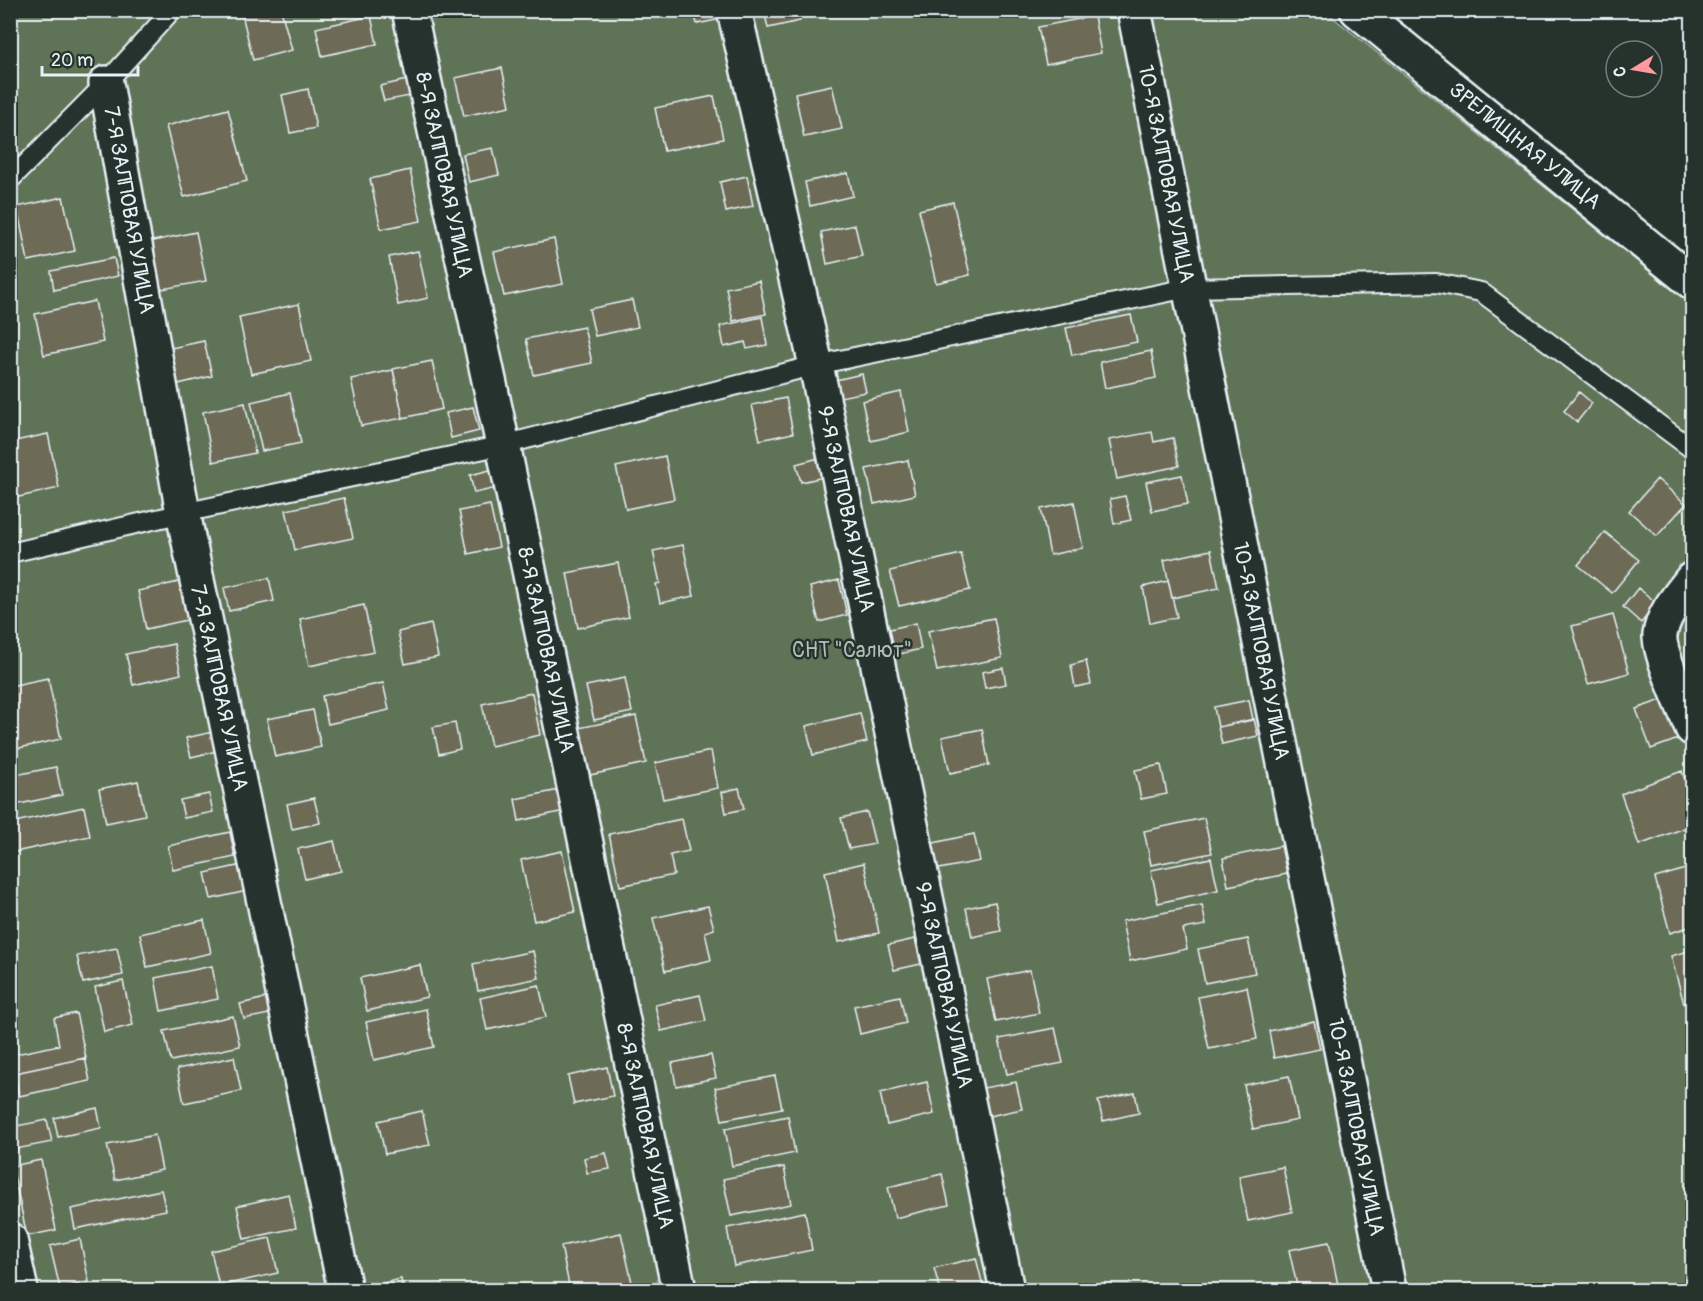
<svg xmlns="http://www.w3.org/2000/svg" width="1703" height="1301" viewBox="0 0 1703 1301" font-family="Pangolin,sans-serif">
<rect width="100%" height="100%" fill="#26332d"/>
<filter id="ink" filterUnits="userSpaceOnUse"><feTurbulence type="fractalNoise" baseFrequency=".0167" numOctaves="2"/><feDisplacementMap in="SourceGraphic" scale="12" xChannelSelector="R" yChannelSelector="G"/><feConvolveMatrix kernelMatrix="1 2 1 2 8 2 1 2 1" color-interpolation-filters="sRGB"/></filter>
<g filter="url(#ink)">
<path fill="#5f7357" stroke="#a4b2a8" stroke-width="1.5" d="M 10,11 L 1325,11 L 1692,305 L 1692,1290 L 11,1290 Z"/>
<path fill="#6d6b56" stroke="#e8f1f8" stroke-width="1.5" d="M 241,10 L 281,10 L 292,50 L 253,60 Z
M 694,10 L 719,10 L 721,19 L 697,24 Z
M 764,10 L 798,10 L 800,21 L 768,28 Z
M 371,16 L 377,44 L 322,56 L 316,28 Z
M 1094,16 L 1101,53 L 1046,64 L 1038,27 Z
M 502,68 L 510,106 L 464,116 L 455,78 Z
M 407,80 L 410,96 L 384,101 L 380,86 Z
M 832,85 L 842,129 L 804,137 L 795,93 Z
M 308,89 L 316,128 L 290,133 L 282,95 Z
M 714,96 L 723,139 L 664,151 L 655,108 Z
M 228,109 L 247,181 L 184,197 L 166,126 Z
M 493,148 L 499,175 L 469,182 L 463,154 Z
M 410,170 L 421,221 L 381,229 L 370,179 Z
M 848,173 L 853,196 L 810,206 L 805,182 Z
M 747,176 L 753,206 L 726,212 L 720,182 Z
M 63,197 L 75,251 L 28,261 L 17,207 Z
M 953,202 L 970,275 L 936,283 L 919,210 Z
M 855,225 L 862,256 L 827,264 L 821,232 Z
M 196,232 L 206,281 L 157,290 L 148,242 Z
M 554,239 L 563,284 L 504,296 L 494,252 Z
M 418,251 L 428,298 L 398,305 L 389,257 Z
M 114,258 L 118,276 L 54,290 L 51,271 Z
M 759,281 L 766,314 L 733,321 L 726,288 Z
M 632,300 L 638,327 L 595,336 L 589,309 Z
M 95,301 L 103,342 L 44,355 L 35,314 Z
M 299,304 L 311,361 L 251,374 L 239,317 Z
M 1131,315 L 1137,342 L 1072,355 L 1066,328 Z
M 762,317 L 767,345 L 747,349 L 745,342 L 724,347 L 720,326 Z
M 584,327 L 592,363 L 534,375 L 526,339 Z
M 204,341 L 212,376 L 178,384 L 171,348 Z
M 1151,351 L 1156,378 L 1105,388 L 1100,362 Z
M 432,361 L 442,409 L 403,418 L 393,369 Z
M 393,370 L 403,418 L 361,426 L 351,379 Z
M 862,374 L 866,392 L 835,398 L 831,381 Z
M 901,392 L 909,432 L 871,441 L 862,401 Z
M 1579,392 L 1592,403 L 1577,422 L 1564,411 Z
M 290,393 L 301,443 L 262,451 L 251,402 Z
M 786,398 L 793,433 L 760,440 L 752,405 Z
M 245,403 L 255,453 L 213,462 L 203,412 Z
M 473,407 L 479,431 L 451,438 L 446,413 Z
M 1152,432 L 1154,442 L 1173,438 L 1179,466 L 1117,479 L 1109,440 Z
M 48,434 L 59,488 L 10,499 L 10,442 Z
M 665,456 L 674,499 L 626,509 L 616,467 Z
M 819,458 L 824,477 L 801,482 L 796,464 Z
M 908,460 L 915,495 L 874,504 L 866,469 Z
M 494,469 L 497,488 L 474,493 L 470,475 Z
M 1182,475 L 1188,504 L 1152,511 L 1146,482 Z
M 1657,479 L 1686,504 L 1657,536 L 1629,511 Z
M 1125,496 L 1131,520 L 1114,524 L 1110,499 Z
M 344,498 L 353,538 L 295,550 L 286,510 Z
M 1074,502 L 1083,548 L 1050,555 L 1041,509 Z
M 490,505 L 499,547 L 468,554 L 459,511 Z
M 1605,532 L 1639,560 L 1612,593 L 1578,565 Z
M 683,545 L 694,596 L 660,603 L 656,584 L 660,583 L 653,551 Z
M 1211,550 L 1219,588 L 1172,598 L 1164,560 Z
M 961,554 L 970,590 L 899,606 L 890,571 Z
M 618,563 L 629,617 L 578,628 L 567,573 Z
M 269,578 L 274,601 L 229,611 L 224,588 Z
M 839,580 L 847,615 L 819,622 L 810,587 Z
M 1168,581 L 1177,617 L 1150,623 L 1143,587 Z
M 179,582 L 187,620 L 146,629 L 138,591 Z
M 1638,588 L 1657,603 L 1641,623 L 1623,607 Z
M 364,605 L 374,652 L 309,666 L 300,619 Z
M 10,612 L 18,643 L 10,645 Z
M 1613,615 L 1629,673 L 1588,684 L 1572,626 Z
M 994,618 L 1002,658 L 937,671 L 928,631 Z
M 916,623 L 921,649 L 895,655 L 890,629 Z
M 431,624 L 438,657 L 405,664 L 398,632 Z
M 174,644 L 181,674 L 133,685 L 126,654 Z
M 1086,661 L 1091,684 L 1075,687 L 1071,665 Z
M 1003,668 L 1006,684 L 985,688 L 982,672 Z
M 48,678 L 61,739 L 10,750 L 10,686 Z
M 625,678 L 632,712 L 594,720 L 586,686 Z
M 383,683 L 389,710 L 328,724 L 322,696 Z
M 532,693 L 540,735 L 491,746 L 482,704 Z
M 1667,698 L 1681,738 L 1651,749 L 1636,709 Z
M 1249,700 L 1253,720 L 1218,727 L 1214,707 Z
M 313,710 L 321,747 L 275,757 L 267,719 Z
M 860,713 L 867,742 L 813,755 L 806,726 Z
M 636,716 L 646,763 L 590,775 L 579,728 Z
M 1254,719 L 1258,736 L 1222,744 L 1218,727 Z
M 455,723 L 460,749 L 439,754 L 433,727 Z
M 982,729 L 989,765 L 950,773 L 942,737 Z
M 217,731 L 221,750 L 191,757 L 186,738 Z
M 711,751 L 718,788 L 663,799 L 655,763 Z
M 1161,765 L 1167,794 L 1141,799 L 1135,770 Z
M 56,767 L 62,795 L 10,806 L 10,776 Z
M 1682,771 L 1692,800 L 1692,806 L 1684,810 L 1690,826 L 1639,845 L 1621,794 Z
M 138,781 L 145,815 L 106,823 L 99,789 Z
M 739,788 L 744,809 L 726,813 L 722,792 Z
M 564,789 L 569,810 L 519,821 L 515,799 Z
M 209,794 L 213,812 L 184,818 L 180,800 Z
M 314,798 L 320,823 L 292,829 L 287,804 Z
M 84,807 L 90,836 L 10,853 L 10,823 Z
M 867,812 L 875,844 L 849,849 L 841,818 Z
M 1204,818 L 1212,853 L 1151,865 L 1144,831 Z
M 682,819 L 689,851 L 670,855 L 674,875 L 620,886 L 609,834 Z
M 230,832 L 235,857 L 173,870 L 168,846 Z
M 974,834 L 980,861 L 934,870 L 929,844 Z
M 334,841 L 341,871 L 305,879 L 298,849 Z
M 1281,846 L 1287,874 L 1228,886 L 1223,858 Z
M 562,851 L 575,912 L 534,921 L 521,860 Z
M 1211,858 L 1218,890 L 1158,903 L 1151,870 Z
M 864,863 L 879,933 L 839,942 L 825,872 Z
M 242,865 L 247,891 L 211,899 L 205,873 Z
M 1692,867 L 1692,926 L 1670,933 L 1655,878 Z
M 995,902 L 1001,931 L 972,937 L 966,908 Z
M 1202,905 L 1206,925 L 1183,929 L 1187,949 L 1130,961 L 1122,921 Z
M 708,906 L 714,929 L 705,932 L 711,960 L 665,971 L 653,918 Z
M 204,920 L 211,953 L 147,967 L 140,934 Z
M 915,939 L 921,964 L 894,970 L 888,945 Z
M 1248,939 L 1255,973 L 1205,983 L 1198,949 Z
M 117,948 L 123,975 L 83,983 L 77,956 Z
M 1692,950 L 1692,1001 L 1684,1004 L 1671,956 Z
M 533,951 L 539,978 L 478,991 L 473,964 Z
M 420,965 L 427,997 L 367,1011 L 360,978 Z
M 212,966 L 218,999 L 161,1011 L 155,978 Z
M 1030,970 L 1039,1013 L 996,1022 L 987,979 Z
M 123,981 L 133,1025 L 104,1032 L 95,987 Z
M 539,985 L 546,1017 L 487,1030 L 480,998 Z
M 1247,987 L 1257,1039 L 1209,1049 L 1198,997 Z
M 700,995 L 706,1021 L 661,1031 L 655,1005 Z
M 900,996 L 906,1023 L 860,1034 L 854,1006 Z
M 270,997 L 274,1013 L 244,1019 L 240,1004 Z
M 426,1009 L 434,1047 L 374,1060 L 366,1022 Z
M 76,1013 L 86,1058 L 15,1073 L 11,1055 L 59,1045 L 54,1018 Z
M 233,1016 L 240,1046 L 171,1061 L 164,1031 Z
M 1314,1021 L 1320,1049 L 1274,1058 L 1269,1031 Z
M 1692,1027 L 1692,1054 L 1686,1029 Z
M 1055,1028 L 1063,1063 L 1007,1074 L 999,1039 Z
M 711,1055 L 716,1078 L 676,1086 L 672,1063 Z
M 234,1057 L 241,1091 L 184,1103 L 177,1069 Z
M 85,1058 L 90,1081 L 19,1096 L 15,1073 Z
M 607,1067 L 613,1096 L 574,1104 L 568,1076 Z
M 775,1076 L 782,1108 L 722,1120 L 715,1088 Z
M 1289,1076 L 1298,1120 L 1253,1129 L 1244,1085 Z
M 927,1082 L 934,1114 L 887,1125 L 880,1093 Z
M 1016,1082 L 1022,1109 L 989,1116 L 983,1088 Z
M 1135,1093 L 1139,1113 L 1103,1121 L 1098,1101 Z
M 97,1108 L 101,1128 L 58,1137 L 54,1118 Z
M 422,1111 L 430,1145 L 385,1154 L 378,1121 Z
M 788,1116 L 795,1153 L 732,1166 L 725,1129 Z
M 47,1120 L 52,1142 L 16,1149 L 11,1127 Z
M 155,1135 L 162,1170 L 115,1180 L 107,1145 Z
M 606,1153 L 610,1169 L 587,1173 L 584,1158 Z
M 41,1160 L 56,1230 L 27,1236 L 12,1166 Z
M 784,1167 L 791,1204 L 731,1216 L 723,1179 Z
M 1283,1167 L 1292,1212 L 1248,1221 L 1239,1176 Z
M 942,1174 L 949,1205 L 895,1218 L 888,1187 Z
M 161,1190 L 166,1210 L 75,1229 L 71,1209 Z
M 289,1194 L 296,1228 L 244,1239 L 237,1206 Z
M 805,1212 L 812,1250 L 734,1266 L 727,1228 Z
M 621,1233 L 633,1287 L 617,1290 L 570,1290 L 561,1246 Z
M 270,1238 L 278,1273 L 219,1286 L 211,1251 Z
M 80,1239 L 89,1282 L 60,1288 L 50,1246 Z
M 1329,1242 L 1338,1285 L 1312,1290 L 1298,1290 L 1289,1250 Z
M 976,1258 L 984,1290 L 940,1290 L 934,1268 Z
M 401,1279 L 403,1290 L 376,1290 L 375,1285 Z
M 756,1283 L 757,1290 L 731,1290 L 731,1288 Z"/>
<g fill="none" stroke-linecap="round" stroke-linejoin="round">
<g stroke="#e8f1f8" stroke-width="22">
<path id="service" d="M 10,180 L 106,83 L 172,10
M 10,553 L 183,513 L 503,445 L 816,365 L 1188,288 L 1436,283 L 1481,292 L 1692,449"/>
</g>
<g stroke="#e8f1f8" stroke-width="38">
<path id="minor" d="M 409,10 L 503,445 L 679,1290
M 734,10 L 816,365 L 1007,1290
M 1134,10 L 1389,1290
M 106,83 L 183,513 L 345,1290
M 1692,579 C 1679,596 1663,613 1660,635 C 1658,651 1685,710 1692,728
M 10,1240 L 21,1290"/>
</g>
<g stroke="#e8f1f8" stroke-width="38">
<path id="tertiary" d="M 1357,10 L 1692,282"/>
</g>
<use href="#service" stroke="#26332d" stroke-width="18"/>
<use href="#minor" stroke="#26332d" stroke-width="33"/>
<use href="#tertiary" stroke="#26332d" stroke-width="33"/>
</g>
</g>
<g text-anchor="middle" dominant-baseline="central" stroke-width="5" stroke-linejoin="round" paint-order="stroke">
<g font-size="21" fill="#e8f1f8" stroke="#26332d">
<text transform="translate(1525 146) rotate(39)">ЗРЕЛИЩНАЯ УЛИЦА</text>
<text transform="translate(1166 174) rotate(79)">10-Я ЗАЛПОВАЯ УЛИЦА</text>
<text transform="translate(444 175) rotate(78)">8-Я ЗАЛПОВАЯ УЛИЦА</text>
<text transform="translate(129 210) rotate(80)">7-Я ЗАЛПОВАЯ УЛИЦА</text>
<text transform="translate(846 509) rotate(78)">9-Я ЗАЛПОВАЯ УЛИЦА</text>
<text transform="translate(546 650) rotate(78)">8-Я ЗАЛПОВАЯ УЛИЦА</text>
<text transform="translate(1261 651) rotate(79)">10-Я ЗАЛПОВАЯ УЛИЦА</text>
<text transform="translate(219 688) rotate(78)">7-Я ЗАЛПОВАЯ УЛИЦА</text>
<text transform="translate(944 985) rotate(78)">9-Я ЗАЛПОВАЯ УЛИЦА</text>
<text transform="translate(645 1126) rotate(78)">8-Я ЗАЛПОВАЯ УЛИЦА</text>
<text transform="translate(1356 1127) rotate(79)">10-Я ЗАЛПОВАЯ УЛИЦА</text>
</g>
<g font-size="21" fill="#b1bfb8" stroke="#26332d">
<text x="852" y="650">СНТ "Салют"</text>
</g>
</g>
<rect width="1703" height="1301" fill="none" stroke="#26332d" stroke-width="36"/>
<rect x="18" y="18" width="1667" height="1265" fill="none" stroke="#e8f1f8" stroke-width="2" filter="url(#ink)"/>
<g transform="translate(1634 69) rotate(259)"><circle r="28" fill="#26332d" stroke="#747f7e" stroke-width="1.5"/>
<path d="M0-4.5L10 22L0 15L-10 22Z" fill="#ff9aa2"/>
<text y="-9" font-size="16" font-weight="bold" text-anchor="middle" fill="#e8f1f8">С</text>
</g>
<path d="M42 66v9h96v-9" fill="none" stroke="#e8f1f8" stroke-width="3"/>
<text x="51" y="66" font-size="18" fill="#e8f1f8" stroke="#26332d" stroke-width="4.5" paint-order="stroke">20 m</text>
</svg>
